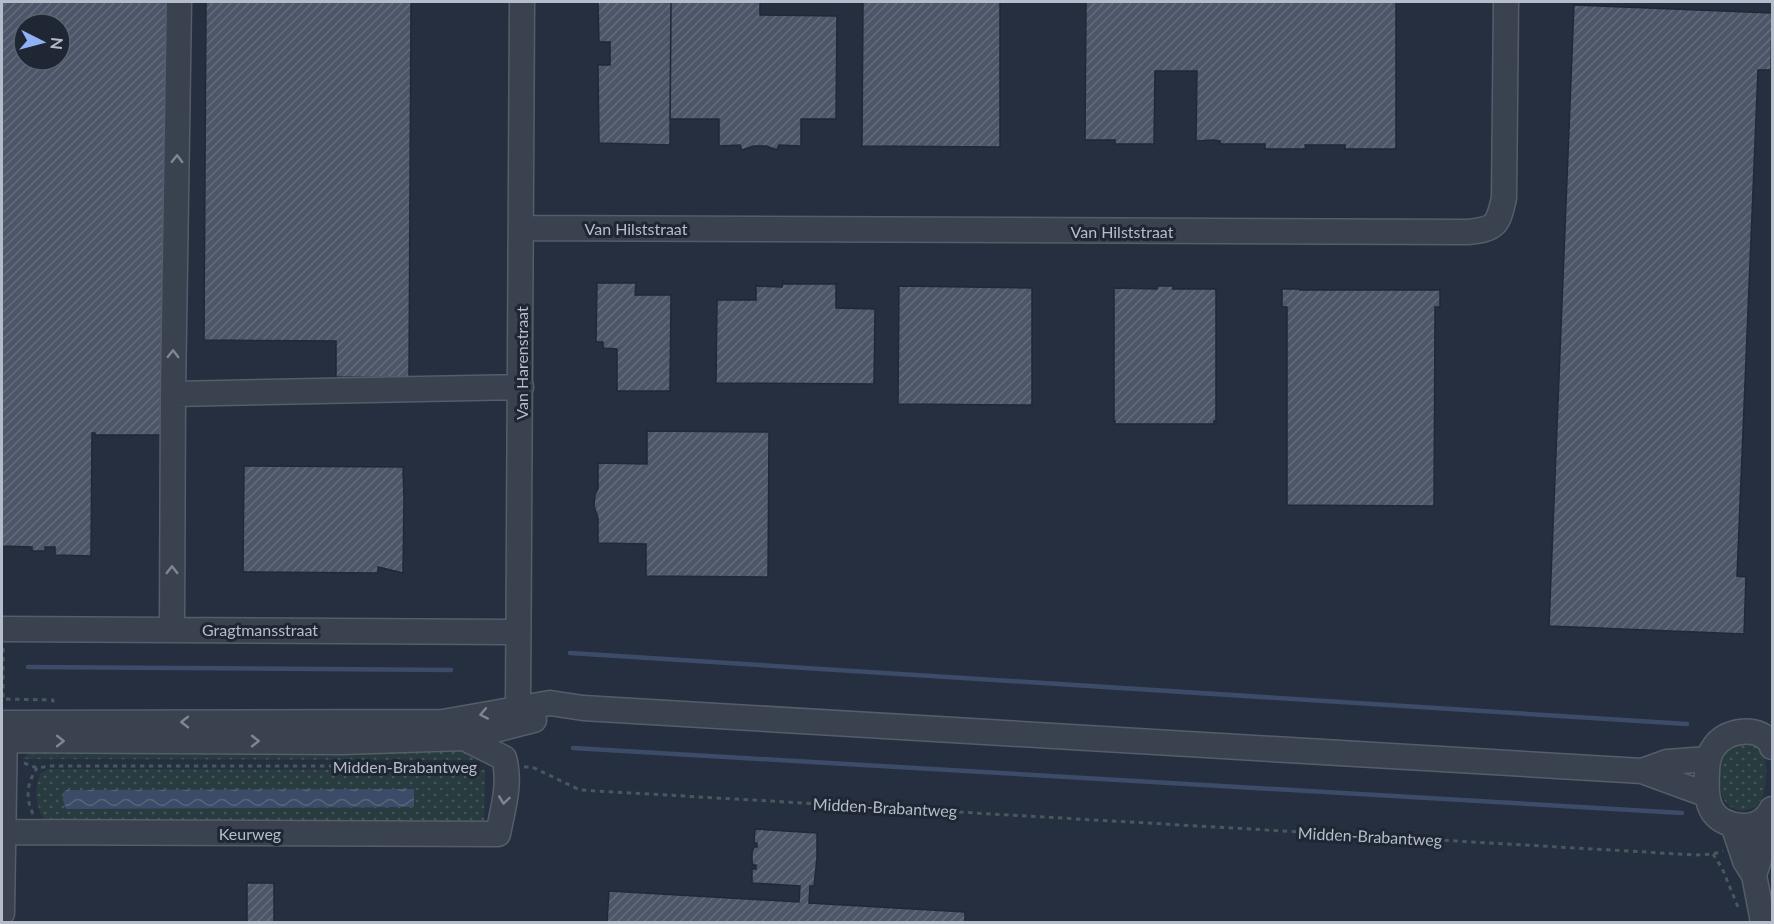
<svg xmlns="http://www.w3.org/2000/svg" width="1774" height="924" viewBox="0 0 1774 924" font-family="Lato,sans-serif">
<defs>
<pattern id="green-dots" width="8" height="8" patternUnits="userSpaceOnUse" patternTransform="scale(1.5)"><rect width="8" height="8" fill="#283c40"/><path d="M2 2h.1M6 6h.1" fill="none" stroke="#45565a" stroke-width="1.8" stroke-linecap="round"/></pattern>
<pattern id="water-waves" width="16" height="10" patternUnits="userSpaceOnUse" patternTransform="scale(1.5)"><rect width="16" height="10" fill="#3c4c68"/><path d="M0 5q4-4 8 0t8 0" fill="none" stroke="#56647c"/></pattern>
<pattern id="building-hatch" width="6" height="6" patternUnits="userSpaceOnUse" patternTransform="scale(1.5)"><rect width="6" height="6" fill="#4c5668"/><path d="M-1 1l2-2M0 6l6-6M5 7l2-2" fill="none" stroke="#646c7c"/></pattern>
</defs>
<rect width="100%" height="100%" fill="#262f3f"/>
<path fill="url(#green-dots)" d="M 1739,742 C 1747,743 1755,743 1760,749 C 1770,759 1768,798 1756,806 C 1751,809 1745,811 1739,810 C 1714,805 1719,772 1724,754 L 1727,750 Z
M 477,746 L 488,760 L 22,759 L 33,749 Z
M 48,769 L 485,770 L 484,826 L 47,823 C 35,806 34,793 40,774 Z"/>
<path fill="url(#water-waves)" d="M 414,789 L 414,807 L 66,809 L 63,800 L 63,793 L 66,790 Z"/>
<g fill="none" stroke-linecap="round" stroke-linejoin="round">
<path stroke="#3c4c68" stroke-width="4.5" d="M 570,653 L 1687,724
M 28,667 L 451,670
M 573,748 L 1682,813"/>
</g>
<path fill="url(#building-hatch)" stroke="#212936" stroke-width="1.5" fill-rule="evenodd" d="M 2,2 L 168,2 L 165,435 L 95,435 L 95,433 L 92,433 L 91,556 L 55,555 L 55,547 L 45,547 L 45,551 L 32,551 L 32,547 L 2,546 ZM 24,24 L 60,24 L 60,60 L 24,60 Z
M 206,2 L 411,2 L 409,378 L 336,377 L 336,341 L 204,340 Z
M 598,2 L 671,2 L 670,145 L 599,143 L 598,65 L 610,65 L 610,42 L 599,42 Z
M 671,2 L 760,2 L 760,15 L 837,16 L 836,119 L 801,119 L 801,146 L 779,145 L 777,150 L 766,146 L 754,146 L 742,150 L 740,145 L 719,146 L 719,119 L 670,119 Z
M 863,2 L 1000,2 L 1000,147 L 862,146 Z
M 1086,2 L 1396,2 L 1396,149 L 1345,149 L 1345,145 L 1305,145 L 1306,149 L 1265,149 L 1265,144 L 1220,144 L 1220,141 L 1213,140 L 1196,141 L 1197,71 L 1155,71 L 1154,144 L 1115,144 L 1115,140 L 1085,140 Z
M 1574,5 L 1772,13 L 1771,70 L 1758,70 L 1737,576 L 1746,577 L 1744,634 L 1549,626 Z
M 783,280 L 783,284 L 837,284 L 836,285 L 836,308 L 875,309 L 874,384 L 716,383 L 717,300 L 756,300 L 756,285 L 757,286 L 782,287 Z
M 597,283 L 636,283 L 635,295 L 671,295 L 670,391 L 617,391 L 617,349 L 603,348 L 603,342 L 596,342 Z
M 899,286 L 1032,288 L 1032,405 L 898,404 Z
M 1157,286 L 1173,286 L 1173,289 L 1216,289 L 1216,421 L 1214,421 L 1214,424 L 1115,424 L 1115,421 L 1114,421 L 1114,288 L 1157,289 Z
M 1282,289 L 1300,289 L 1300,290 L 1440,290 L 1440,307 L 1435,307 L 1435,314 L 1434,506 L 1287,505 L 1287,307 L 1282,307 Z
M 647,431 L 769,432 L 768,577 L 646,576 L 646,544 L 598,543 L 598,518 L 594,506 L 595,494 L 598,489 L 598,463 L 647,464 Z
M 244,466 L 404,467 L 403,470 L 404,498 L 403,573 L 378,567 L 378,573 L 243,572 Z
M 755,829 L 817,833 L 817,858 L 814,886 L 810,886 L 809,903 L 965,912 L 965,922 L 607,922 L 609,891 L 799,902 L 800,886 L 752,883 L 752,869 L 756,869 L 756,865 L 753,865 L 752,862 L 752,852 L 754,847 L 757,847 L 757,843 L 754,843 Z
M 247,883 L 274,883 L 274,922 L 296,922 L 241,922 L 242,920 L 243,922 L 247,922 Z"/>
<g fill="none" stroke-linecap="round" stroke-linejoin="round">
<g stroke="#555d6a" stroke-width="27">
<path id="minor" d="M 522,228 L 1468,232 C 1496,229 1498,225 1504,198 L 1506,2
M 173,394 L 521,387
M 2,629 L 518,632
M 172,629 L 173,394 L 179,2
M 520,722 L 518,708 L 522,2
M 2,723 L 443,722 L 550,703 L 583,708 L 1642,771 L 1705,794
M 2,740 L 342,742 L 464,738 L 534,720
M 1772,747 C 1771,744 1770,741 1767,739 C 1753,726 1725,731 1714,747 C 1708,755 1707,763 1707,773 C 1705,802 1709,823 1742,826 C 1756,827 1766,820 1772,809
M 1642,771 L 1667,762 L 1708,759
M 1733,825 L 1745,861 L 1754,875 L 1763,922
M 2,832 L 498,834 C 503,809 511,782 504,758 L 464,738
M 1754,875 L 1759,860 L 1759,823
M 2,913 L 5,726"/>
</g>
<path stroke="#46595d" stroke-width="3" stroke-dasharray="4.5 4.5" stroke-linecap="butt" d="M 3,648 L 3,699 L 53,700 L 53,705
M 24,763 L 37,768 L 50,766 L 473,766
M 524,767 L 532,767 L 580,790 L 1696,855 L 1713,854 L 1723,851
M 33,814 C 25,797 27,783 37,768
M 1713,854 L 1722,868 L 1738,907"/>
<use href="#minor" stroke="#3a424f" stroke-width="24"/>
</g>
<defs><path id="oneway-chevron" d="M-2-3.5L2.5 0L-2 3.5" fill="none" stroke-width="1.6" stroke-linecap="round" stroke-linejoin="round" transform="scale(1.5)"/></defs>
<g stroke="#7e8693">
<use href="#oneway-chevron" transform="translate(177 159) rotate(-89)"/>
<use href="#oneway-chevron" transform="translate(173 354) rotate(-89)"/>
<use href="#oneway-chevron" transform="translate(172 570) rotate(-90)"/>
<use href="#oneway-chevron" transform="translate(484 714) rotate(169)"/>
<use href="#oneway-chevron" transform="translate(185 722) rotate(-180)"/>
<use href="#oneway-chevron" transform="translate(60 741)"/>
<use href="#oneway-chevron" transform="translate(255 741)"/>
<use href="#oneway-chevron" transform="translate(504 800) rotate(98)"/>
</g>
<g text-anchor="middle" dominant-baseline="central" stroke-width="6" stroke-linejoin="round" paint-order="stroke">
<g font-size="16" fill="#b6bdca" stroke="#1f2634">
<text x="636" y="228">Van Hilststraat</text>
<text x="1122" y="231">Van Hilststraat</text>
<text transform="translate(521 363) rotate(-90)">Van Harenstraat</text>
<text x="260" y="629">Gragtmansstraat</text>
<text x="405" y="766">Midden-Brabantweg</text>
<text transform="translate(885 807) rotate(3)">Midden-Brabantweg</text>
<text x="250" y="833">Keurweg</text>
<text transform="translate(1370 836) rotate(3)">Midden-Brabantweg</text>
</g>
</g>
<rect width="1774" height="924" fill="none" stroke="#b6bdca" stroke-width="6"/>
<g transform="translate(42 42) rotate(96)"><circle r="28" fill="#1f2634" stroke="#5b6270" stroke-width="1.5"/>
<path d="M0-4.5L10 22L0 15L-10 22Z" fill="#90b2f5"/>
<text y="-9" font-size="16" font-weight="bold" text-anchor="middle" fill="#b6bdca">N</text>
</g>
</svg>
